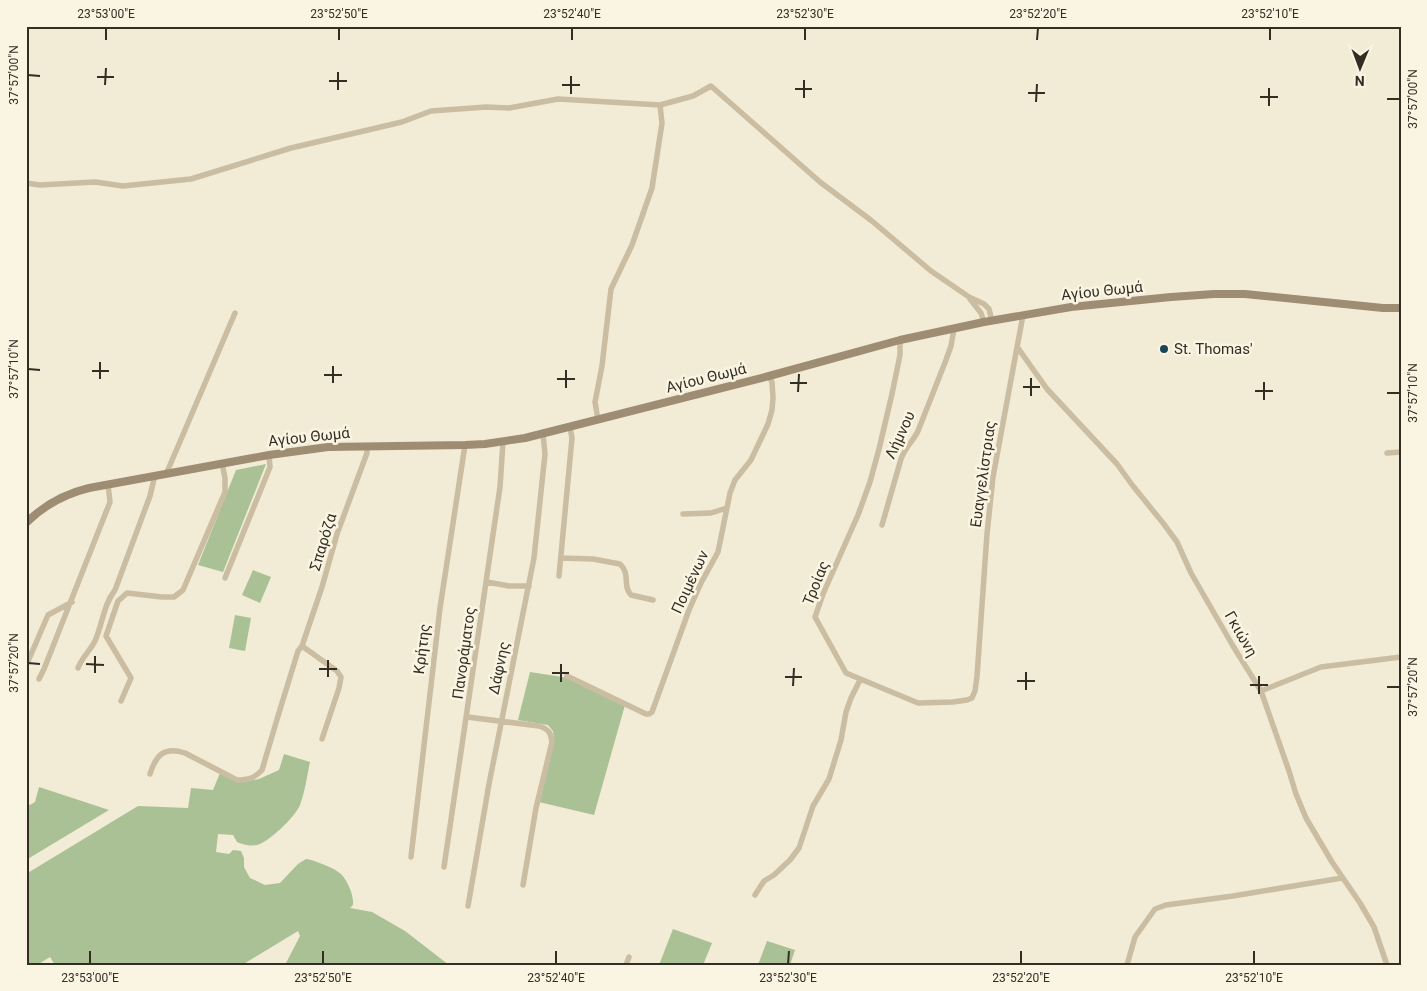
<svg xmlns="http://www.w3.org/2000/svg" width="1427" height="991" viewBox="0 0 1427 991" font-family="Roboto,sans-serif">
<rect width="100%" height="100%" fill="#f2ebd6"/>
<path fill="#a9c195" d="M 266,464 L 223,572 L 198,565 L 236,470 Z
M 253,570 L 271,577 L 260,603 L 242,595 Z
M 235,615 L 251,618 L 245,651 L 229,648 Z
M 530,672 L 569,678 L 625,705 L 594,815 L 539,802 L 554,740 L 553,731 L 548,725 L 518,720 Z
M 284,754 L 310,762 C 307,776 305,792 300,805 C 295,817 269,842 257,845 C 249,846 244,845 237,842 L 233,835 L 218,834 L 216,852 L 229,854 L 233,850 L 241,851 L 244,858 L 244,867 L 250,878 L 265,885 L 280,883 L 298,864 L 306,859 C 314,860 337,869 342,875 C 348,882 354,896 353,905 L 350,908 L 372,912 L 405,931 L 449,965 L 285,965 L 300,936 L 298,931 L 242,965 L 55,965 L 50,957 L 37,965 L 26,965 L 26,874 L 138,806 L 188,808 L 191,788 L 213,790 L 220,773 L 248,781 L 259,779 L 279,770 Z
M 39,787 L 109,810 L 26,860 L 26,807 L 35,802 Z
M 673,929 L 712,943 L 703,965 L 659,965 Z
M 767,941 L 795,950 L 790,965 L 758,965 Z"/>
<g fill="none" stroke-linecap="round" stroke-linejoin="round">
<path stroke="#cabda1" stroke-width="5.5" d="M 26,183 L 40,185 L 95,182 L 123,186 L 191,179 L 291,148 L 402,122 L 431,111 L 486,107 L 509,108 L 558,99 L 660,105
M 970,299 L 981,313 L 984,322
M 900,340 L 900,355 L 892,394 L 879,449 L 870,482 L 858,515 L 823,594 L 815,617 L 846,673 L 918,703 L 953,702 L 967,700 L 972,698 L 975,691 L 977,676 L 987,534 L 993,477 L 1023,315
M 1018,348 L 1047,389 L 1117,464 L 1133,486 L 1163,523 L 1177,542 L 1191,573 L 1233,646 L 1261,691 L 1289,771 L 1296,794 L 1306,818 L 1332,862 L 1360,903 L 1374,927 L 1387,965
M 598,420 L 595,402 L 602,366 L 611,289 L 632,245 L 652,188 L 662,123 L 660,105 L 693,96 L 711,86 L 820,182 L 872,221 L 931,271 L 969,297 L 984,304 L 989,309 L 992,321
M 1387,453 L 1401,452
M 167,472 L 235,313
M 683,514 L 711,513 L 727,508
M 882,525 L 901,459 C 905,448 913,441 918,431 L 946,360 L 951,346 L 954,329
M 561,558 L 593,559 L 620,564 C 631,574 622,586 631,595 L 653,600
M 559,576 L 572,438 L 570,427
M 225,578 L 270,467 L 269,455
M 487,582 L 509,586 L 529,586
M 302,646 L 337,671 L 341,677 L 339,688 L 322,739
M 26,666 L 48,615 L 72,602
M 78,668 C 82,657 90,651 95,641 C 103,623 103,606 115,590 L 150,496 L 155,475
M 567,676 L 646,714 L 649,714 L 652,712 L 689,610 L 701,583 L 718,552 L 730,493 L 735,480 L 751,460 L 768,424 L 772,410 L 773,398 L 772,382 L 769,376
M 39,679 L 44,669 L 110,502 L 108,484
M 1261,691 L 1321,667 L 1401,657
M 121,701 L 131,678 L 106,636 L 118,601 L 127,593 L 162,597 L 174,597 L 183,590 L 225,492 L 225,478 L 222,463
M 467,717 L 539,726 C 548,729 551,732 552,742 L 536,808 L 523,885
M 150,774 C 156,755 164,746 185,753 L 237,780 C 248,780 255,778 262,770 L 278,716 L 298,651 L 302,646 L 322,587 L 337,534 L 367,453 L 367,446
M 411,857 L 440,608 L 465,445
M 444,867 L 500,487 L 503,442
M 755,895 L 764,881 L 774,875 L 790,860 L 799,848 L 813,806 L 829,779 L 841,740 L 846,712 L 851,698 L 860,680
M 468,906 L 489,784 L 534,558 L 545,454 L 543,434
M 626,965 L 629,957
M 1127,965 L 1135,937 L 1155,909 L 1166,905 L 1233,896 L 1342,878"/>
<path stroke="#9e8c73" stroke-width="8" d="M 26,523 C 44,505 64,494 89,488 L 269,455 L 328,447 L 465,445 L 485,444 L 525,438 L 769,376 L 900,340 L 984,322 L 1071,307 L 1171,297 L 1214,294 L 1245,294 L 1383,308 L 1401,308"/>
</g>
<path fill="none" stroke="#342d24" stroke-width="2" d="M 106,40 L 106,28M 339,40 L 339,28M 572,40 L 572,28M 805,40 L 805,28M 1037,40 L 1038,28M 1270,40 L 1270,28M 28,75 L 40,76M 97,77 L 114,77M 329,81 L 347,81M 105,85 L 106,68M 562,85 L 580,85M 795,89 L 812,89M 338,90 L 338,72M 1028,93 L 1045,93M 571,94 L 571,76M 1260,97 L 1278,97M 804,98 L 804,80M 1387,99 L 1400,99M 1036,102 L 1037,84M 1269,106 L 1269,88M 28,369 L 40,370M 92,371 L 109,371M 324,375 L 342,375M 100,379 L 100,362M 557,379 L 575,379M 333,383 L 333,366M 790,383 L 807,383M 1023,387 L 1040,387M 566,388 L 566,370M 1255,391 L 1273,391M 798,392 L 799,374M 1387,393 L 1400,393M 1031,396 L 1031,378M 1264,400 L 1264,382M 28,663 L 40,664M 86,664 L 104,665M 319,669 L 337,669M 95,673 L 95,656M 552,673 L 569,673M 328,677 L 328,660M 785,677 L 802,677M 1017,681 L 1035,681M 561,682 L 561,664M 1250,685 L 1268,685M 793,686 L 794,668M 1387,687 L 1400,687M 1026,690 L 1026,672M 1259,694 L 1259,676M 90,964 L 90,951M 323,964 L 323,951M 556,964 L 556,951M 788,964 L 789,951M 1021,964 L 1021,951M 1254,964 L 1254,951"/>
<circle fill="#184557" stroke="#faf4e2" stroke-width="2" cx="1164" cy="349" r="5"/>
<g text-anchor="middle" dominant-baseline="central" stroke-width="5" stroke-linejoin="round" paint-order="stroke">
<g font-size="15" fill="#342d24" stroke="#faf4e2">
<text transform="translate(1102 291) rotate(-6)">Αγίου Θωμά</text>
<text transform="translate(706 378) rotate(-14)">Αγίου Θωμά</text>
<text transform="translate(900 435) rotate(-65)">Λήμνου</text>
<text transform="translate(309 437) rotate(-6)">Αγίου Θωμά</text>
<text transform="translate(983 474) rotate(-82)">Ευαγγελίστριας</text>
<text transform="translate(323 542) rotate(-73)">Σπαρόζα</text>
<text transform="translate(690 582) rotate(-65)">Ποιμένων</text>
<text transform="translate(816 583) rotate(-68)">Τροίας</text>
<text transform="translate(1241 634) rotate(60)">Γκιώνη</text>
<text transform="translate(422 649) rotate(-83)">Κρήτης</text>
<text transform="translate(464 653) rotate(-82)">Πανοράματος</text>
<text transform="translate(499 668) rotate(-78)">Δάφνης</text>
</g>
<g font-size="15" fill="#342d24" stroke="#faf4e2" text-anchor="start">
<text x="1174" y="349">St. Thomas'</text>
</g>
</g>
<rect width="1427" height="991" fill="none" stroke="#faf4e2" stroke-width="55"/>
<g transform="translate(1360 68) rotate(181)" stroke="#faf4e2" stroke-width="4" paint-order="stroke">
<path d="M0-4L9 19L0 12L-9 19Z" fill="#342d24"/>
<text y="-8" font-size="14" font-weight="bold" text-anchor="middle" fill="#342d24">N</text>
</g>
<rect x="28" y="28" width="1372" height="936" fill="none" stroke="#342d24" stroke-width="2"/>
<g font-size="12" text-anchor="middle" fill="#342d24">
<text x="106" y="18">23°53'00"E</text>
<text x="339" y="18">23°52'50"E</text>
<text x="572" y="18">23°52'40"E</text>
<text x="805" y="18">23°52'30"E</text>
<text x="1038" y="18">23°52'20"E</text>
<text x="1270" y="18">23°52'10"E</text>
<text transform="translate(14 75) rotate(-90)" y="4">37°57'00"N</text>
<text transform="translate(1413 99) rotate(-90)" y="4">37°57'00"N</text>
<text transform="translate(14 369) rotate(-90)" y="4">37°57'10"N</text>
<text transform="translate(1413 393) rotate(-90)" y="4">37°57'10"N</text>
<text transform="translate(14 663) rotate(-90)" y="4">37°57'20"N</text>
<text transform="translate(1413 687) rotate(-90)" y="4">37°57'20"N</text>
<text x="90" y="982">23°53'00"E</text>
<text x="323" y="982">23°52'50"E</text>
<text x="556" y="982">23°52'40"E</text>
<text x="788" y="982">23°52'30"E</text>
<text x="1021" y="982">23°52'20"E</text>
<text x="1254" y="982">23°52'10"E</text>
</g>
</svg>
